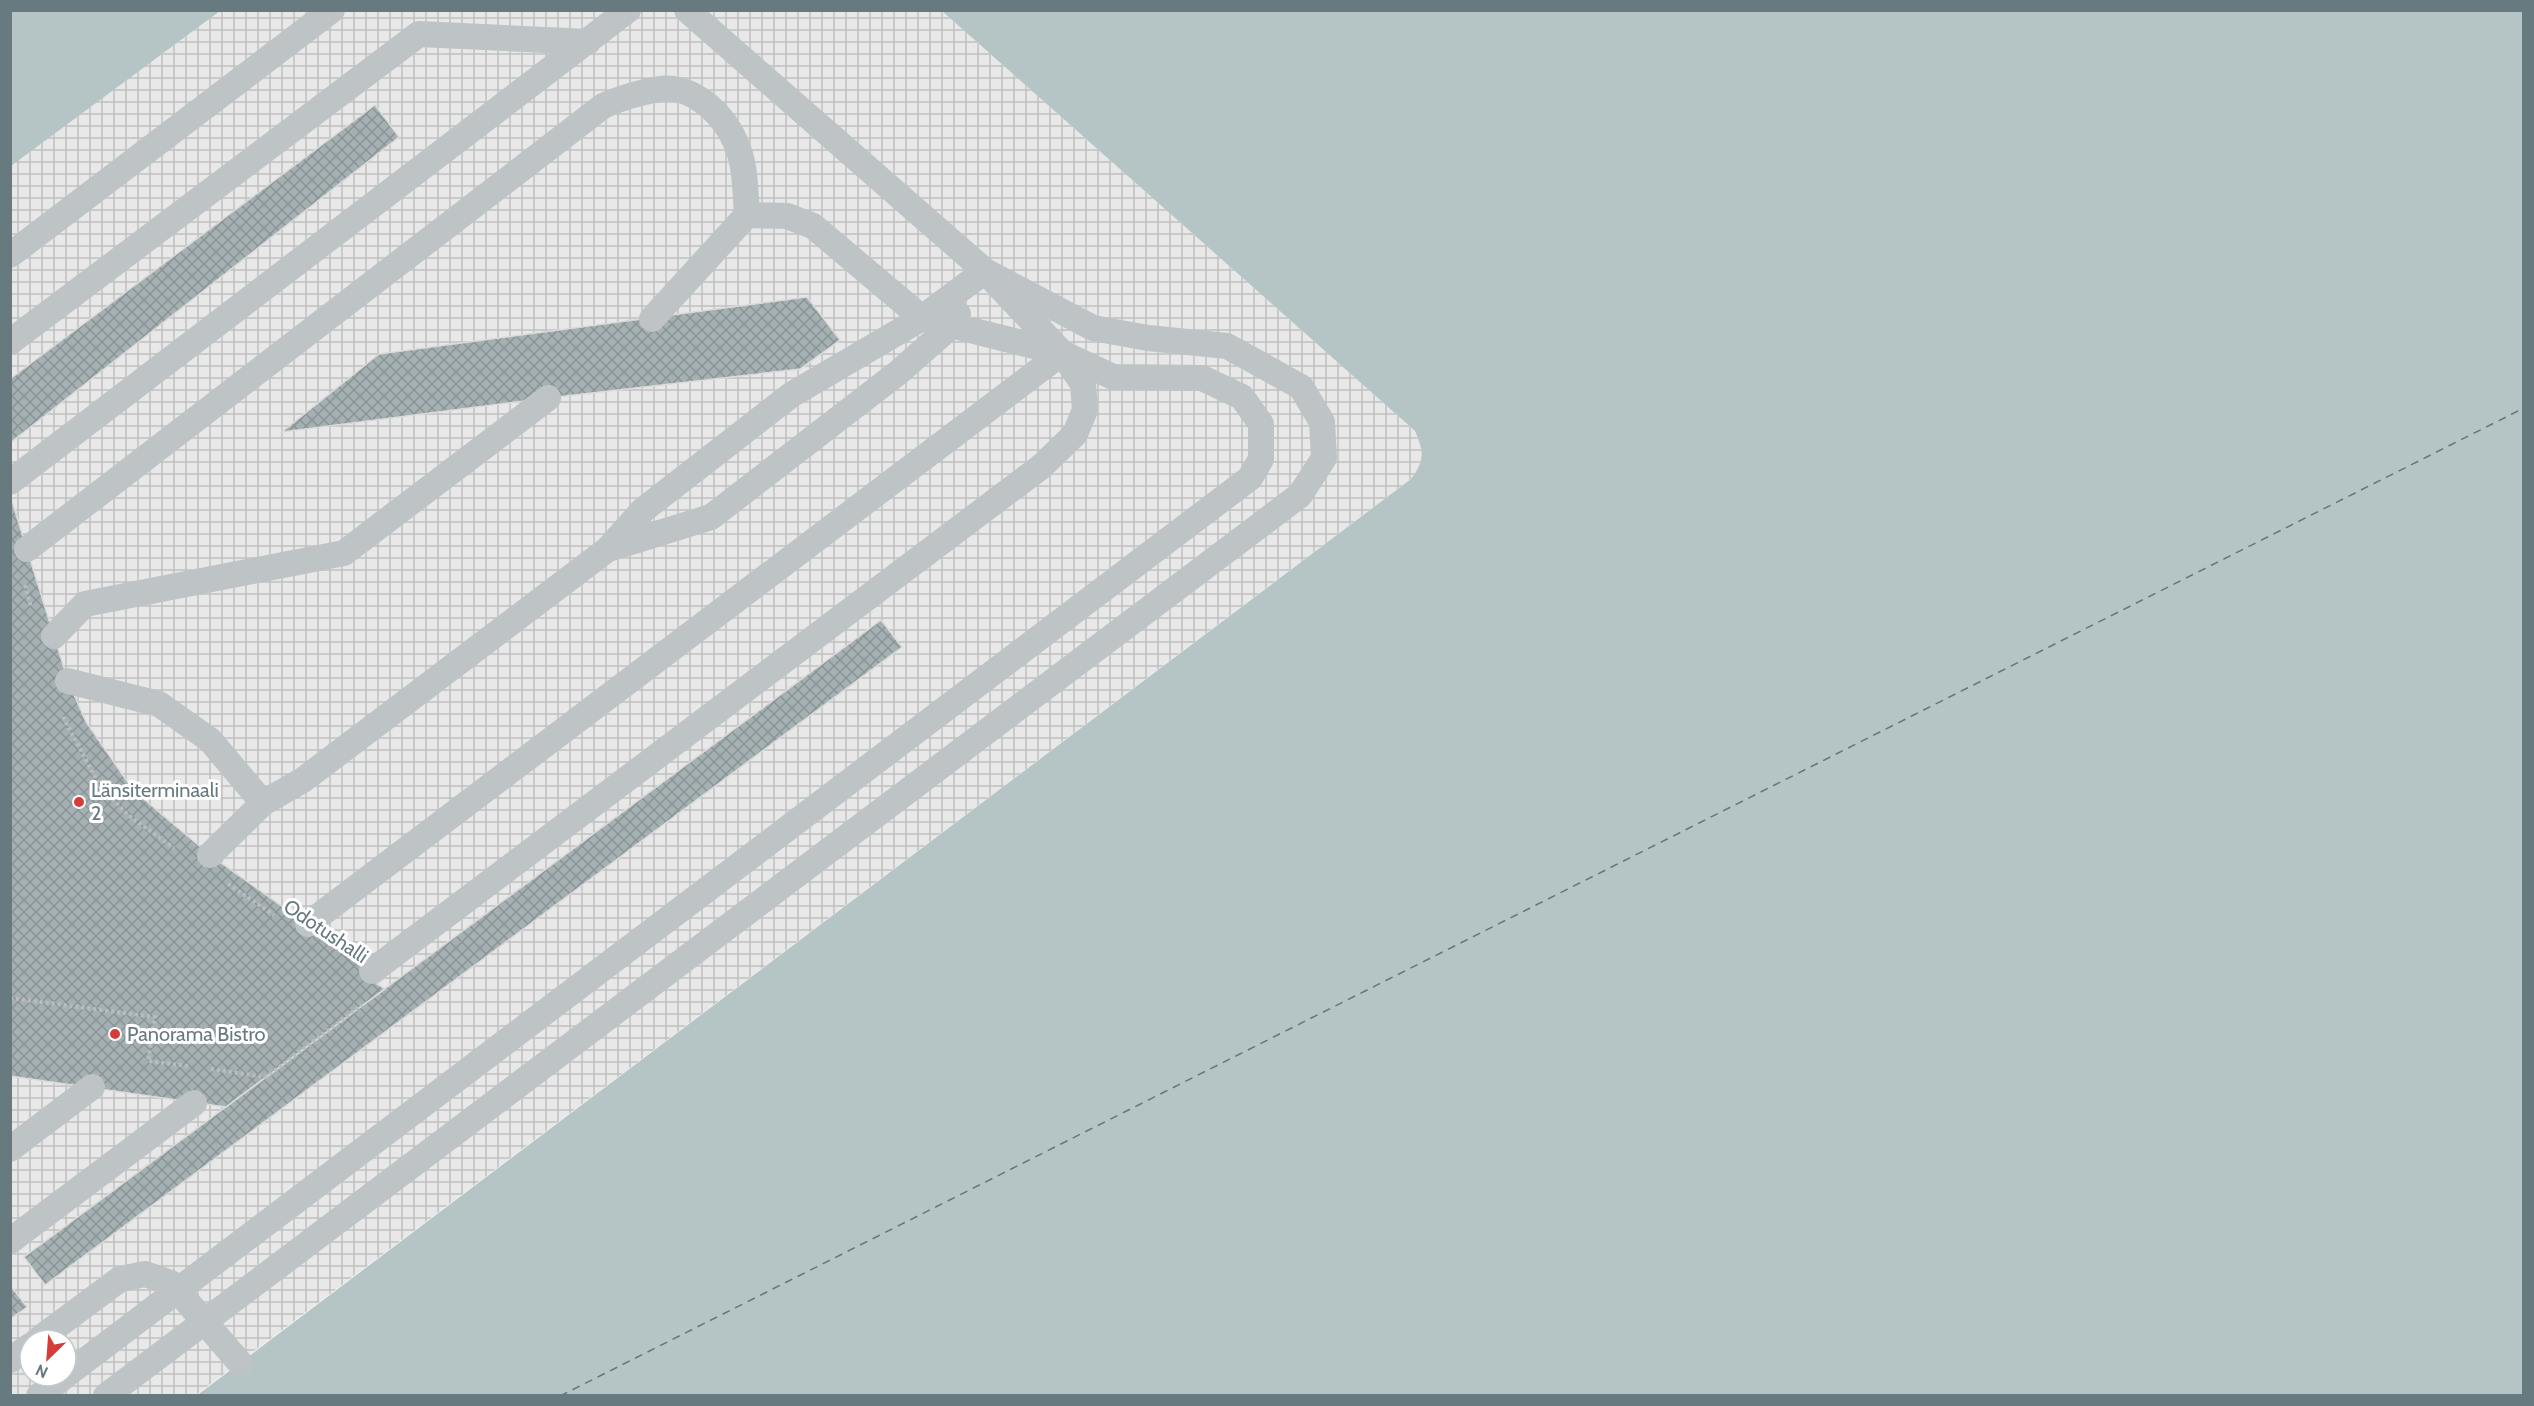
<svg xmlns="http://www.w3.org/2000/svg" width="2534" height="1406" viewBox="0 0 2534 1406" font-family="Cabin,sans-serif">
<defs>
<pattern id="industrial-grid" width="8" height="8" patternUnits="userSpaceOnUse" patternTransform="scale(1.5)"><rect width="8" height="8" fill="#e7e8e7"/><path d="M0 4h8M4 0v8" fill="none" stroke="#bfc1c0"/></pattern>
<pattern id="building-cross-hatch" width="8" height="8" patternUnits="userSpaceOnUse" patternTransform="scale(1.5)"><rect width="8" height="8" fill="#a5b0b3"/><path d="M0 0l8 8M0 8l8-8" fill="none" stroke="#8a9497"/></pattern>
</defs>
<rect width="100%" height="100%" fill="#f9f8f7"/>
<path fill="url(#industrial-grid)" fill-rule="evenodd" d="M 220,11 L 942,11 L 1415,431 L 1421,447 L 1422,464 L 1411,479 L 196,1395 L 11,1395 L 10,166 ZM 30,1340 L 66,1340 L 66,1376 L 30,1376 Z"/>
<path fill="#b5c5c5" d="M 11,10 L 220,10 L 220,11 L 11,166 Z
M 942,11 L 2523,11 L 2523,1395 L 196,1396 L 1411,479 C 1425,460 1424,453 1415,431 Z"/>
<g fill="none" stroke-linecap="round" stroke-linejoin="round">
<path stroke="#607879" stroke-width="1.5" stroke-dasharray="8 6" stroke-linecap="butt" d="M 560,1396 L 2524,408"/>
</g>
<path fill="url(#building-cross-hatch)" stroke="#dadad9" stroke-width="1.5" d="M 375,105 L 399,137 L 10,443 L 10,379 Z
M 807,297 L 840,340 L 800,369 L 548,398 L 282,432 L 379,354 Z
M 10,495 L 68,681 L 86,722 L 133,790 L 210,855 L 384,979 L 377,984 L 385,989 L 226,1107 L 10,1076 Z
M 881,620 L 902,647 L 45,1285 L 24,1257 Z
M 10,1285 L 27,1307 L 10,1319 Z"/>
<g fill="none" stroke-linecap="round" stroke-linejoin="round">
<path stroke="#b9bdbf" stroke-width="4" stroke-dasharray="3 3" stroke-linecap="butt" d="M 25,585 L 31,607
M 63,717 L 100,786 L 128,815 L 174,848
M 228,884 L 274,915
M 10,998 L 155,1017 L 148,1061 L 188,1066
M 211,1069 L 266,1077 L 362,1005"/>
<path stroke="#bec4c6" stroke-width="26" d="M 10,255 L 332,10
M 10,342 L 419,34 L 588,42
M 10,482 L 628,10
M 27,549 L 603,106 C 618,99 657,86 674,89 C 701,93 725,118 735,141 C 746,164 745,190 747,215 L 652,319
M 608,549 L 711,517 L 899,372 L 951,326 L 958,314
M 54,636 L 85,604 L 344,553 L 548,398
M 68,681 L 159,704 L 210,740 L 263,803
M 210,855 L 263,803 L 303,780 L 608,549 L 643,510 L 791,395 L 922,318 L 985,271
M 308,924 L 1062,353
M 372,971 L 1042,466 L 1075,434 L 1085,410 L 1083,384 L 1062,353 L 985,271 L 687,10
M 10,1149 L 92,1087
M 10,1241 L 194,1103
M 10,1360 L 30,1346
M 66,1375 L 1250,478 L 1261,459 L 1261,424 L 1242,397 L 1202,378 L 1113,377 L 1062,353 L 922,318 L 813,226 L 787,216 L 747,215
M 39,1396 L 65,1376
M 106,1396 L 1300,495 L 1324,458 L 1322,422 L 1301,387 L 1227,346 L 1148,338 L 1093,328 L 985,271"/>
<path stroke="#bec4c6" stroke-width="26" d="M 38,1340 L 120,1279 L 145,1274 L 171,1283 L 240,1363"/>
</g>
<g fill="#d63d39" stroke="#fff" stroke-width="2">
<circle cx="79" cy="802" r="6"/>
<circle cx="115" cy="1034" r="6"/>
</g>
<g text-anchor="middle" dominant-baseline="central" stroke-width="6" stroke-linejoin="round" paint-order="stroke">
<g font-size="20" fill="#667a7f" stroke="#fff" text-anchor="start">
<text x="91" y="790">Länsiterminaali<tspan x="91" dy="23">2</tspan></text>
<text x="127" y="1034">Panorama Bistro</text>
</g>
<g font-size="20" fill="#667a7f" stroke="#fff">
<text transform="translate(326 931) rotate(34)">Odotushalli</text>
</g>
</g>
<rect width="2534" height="1406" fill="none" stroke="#667a7f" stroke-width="24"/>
<g transform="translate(48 1358) rotate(205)"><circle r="28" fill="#ffffff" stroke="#c2cacc" stroke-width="1.5"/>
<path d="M0-4.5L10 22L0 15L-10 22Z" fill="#d63d39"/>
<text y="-9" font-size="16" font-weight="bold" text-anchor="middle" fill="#667a7f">N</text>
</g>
</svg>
